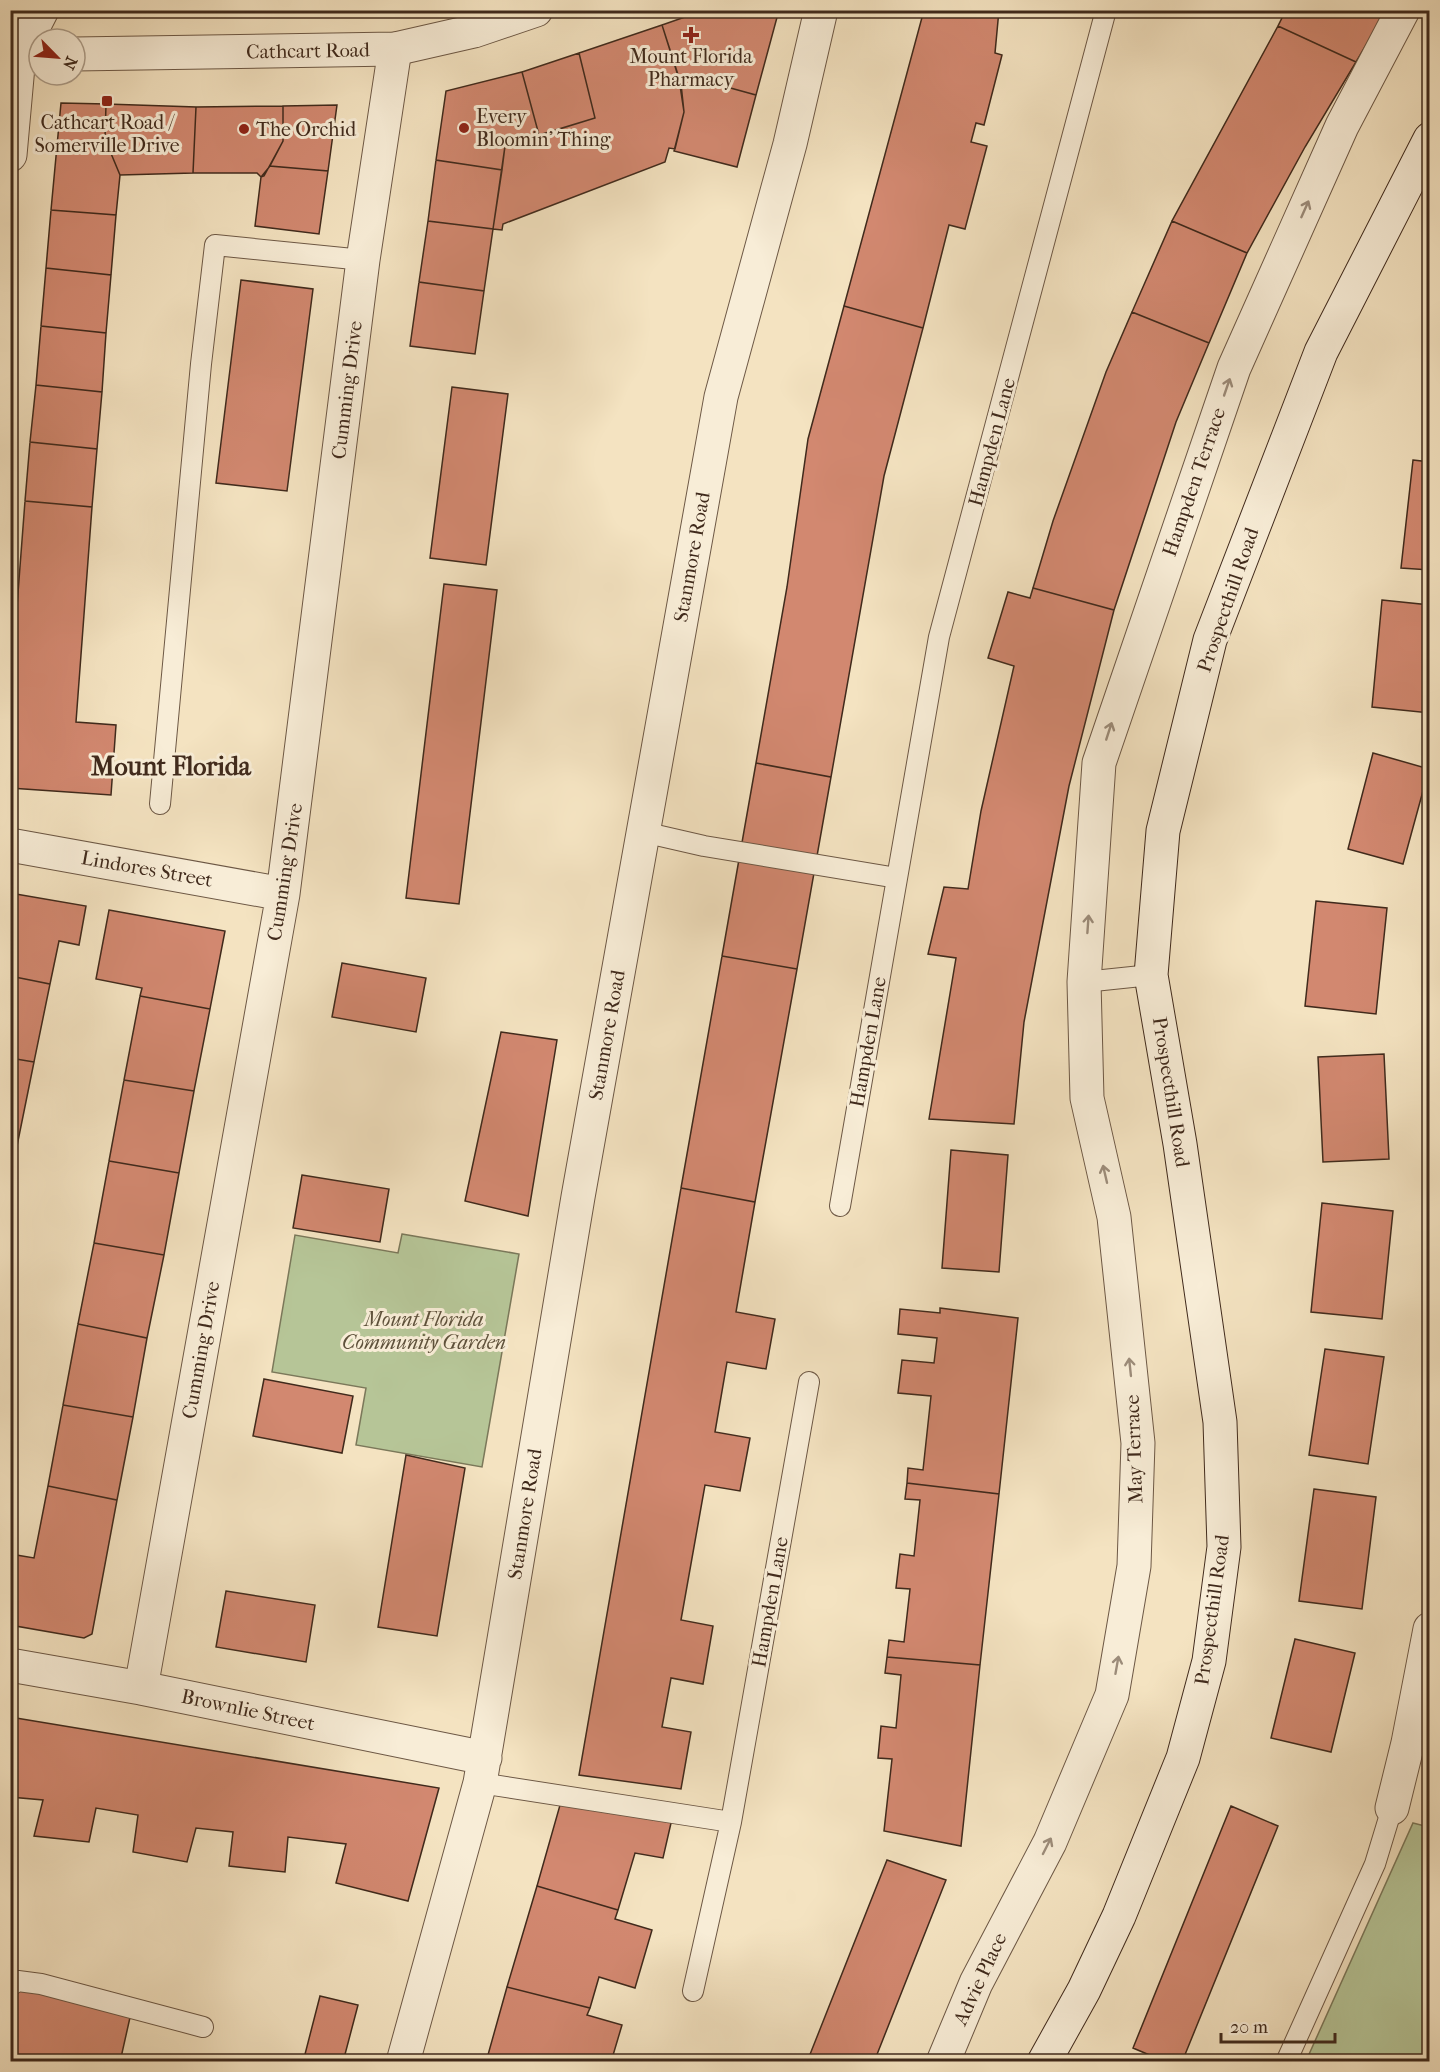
<svg xmlns="http://www.w3.org/2000/svg" width="1440" height="2072" viewBox="0 0 1440 2072" font-family="'IM FELL French Canon',serif">
<rect width="100%" height="100%" fill="#f4e3c1"/>
<filter id="stains"><feTurbulence type="fractalNoise" baseFrequency=".00333" numOctaves="4"/><feColorMatrix values="0 0 0 0 .2 0 0 0 0 .09 0 0 0 0 .02 0 0 0 .5 -.17"/></filter>
<radialGradient id="worn" r=".72"><stop offset=".6" stop-color="#630" stop-opacity="0"/><stop offset="1" stop-color="#630" stop-opacity=".3"/></radialGradient>
<path fill="#b6c597" stroke="#7b785a" stroke-width="1.5" d="M 402,1234 L 519,1254 L 482,1467 L 356,1445 L 366,1388 L 272,1372 L 295,1235 L 398,1253 Z
M 1413,1823 L 1429,1827 L 1429,2061 L 1306,2061 Z"/>
<path fill="#d28870" stroke="#402a1c" stroke-width="1.5" d="M 705,10 L 779,10 L 756,95 L 687,76 L 679,79 L 662,25 Z
M 924,10 L 999,10 L 995,53 L 1002,55 L 984,125 L 976,123 L 971,142 L 987,146 L 965,229 L 949,225 L 923,328 L 844,306 Z
M 1286,10 L 1387,10 L 1356,62 L 1278,26 Z
M 662,25 L 681,84 L 684,112 L 675,149 L 669,148 L 665,162 L 503,224 L 502,230 L 493,229 L 505,146 L 595,118 L 579,53 Z
M 1278,26 L 1356,62 L 1305,147 L 1247,253 L 1172,221 Z
M 579,53 L 595,118 L 539,135 L 522,72 Z
M 522,72 L 539,135 L 505,146 L 502,170 L 436,160 L 446,91 Z
M 687,76 L 756,95 L 737,167 L 674,151 L 684,112 L 679,79 Z
M 61,103 L 106,104 L 105,139 L 120,175 L 116,215 L 51,210 Z
M 106,104 L 196,107 L 193,173 L 120,175 L 105,139 Z
M 337,105 L 328,171 L 270,166 L 283,141 L 283,106 Z
M 283,106 L 283,141 L 264,176 L 261,177 L 257,173 L 193,173 L 196,107 Z
M 436,160 L 502,170 L 493,229 L 428,221 Z
M 270,166 L 328,171 L 319,234 L 255,226 L 261,177 Z
M 51,210 L 116,215 L 111,275 L 46,268 Z
M 428,221 L 493,229 L 484,291 L 419,282 Z
M 1172,221 L 1247,253 L 1209,343 L 1132,312 Z
M 46,268 L 111,275 L 106,333 L 41,326 Z
M 241,280 L 313,289 L 287,491 L 216,483 Z
M 419,282 L 484,291 L 475,354 L 410,346 Z
M 844,306 L 923,328 L 884,476 L 831,777 L 756,763 L 787,587 L 808,439 Z
M 1132,312 L 1209,343 L 1176,422 L 1114,610 L 1033,588 L 1053,521 L 1106,372 Z
M 41,326 L 106,333 L 102,392 L 36,385 Z
M 1430,366 L 1430,423 L 1424,422 Z
M 36,385 L 102,392 L 97,449 L 30,442 Z
M 452,387 L 508,394 L 486,565 L 430,558 Z
M 30,442 L 97,449 L 92,507 L 25,501 Z
M 1413,460 L 1430,462 L 1430,570 L 1401,568 Z
M 25,501 L 92,507 L 76,722 L 116,725 L 111,795 L 10,788 L 10,698 Z
M 444,584 L 497,590 L 459,904 L 406,898 Z
M 1033,588 L 1114,610 L 1069,786 L 1024,1022 L 1014,1124 L 929,1119 L 956,958 L 928,954 L 944,887 L 968,889 L 981,811 L 1014,666 L 988,658 L 1008,592 L 1030,598 Z
M 1382,600 L 1430,605 L 1430,713 L 1372,707 Z
M 1373,753 L 1429,769 L 1403,864 L 1348,849 Z
M 756,763 L 831,777 L 797,969 L 722,956 Z
M 10,893 L 86,906 L 79,945 L 59,941 L 50,984 L 10,976 Z
M 1316,901 L 1387,908 L 1376,1014 L 1305,1006 Z
M 109,910 L 225,931 L 210,1009 L 140,996 L 142,988 L 96,979 Z
M 722,956 L 797,969 L 755,1202 L 681,1188 Z
M 342,963 L 426,978 L 416,1032 L 332,1017 Z
M 10,976 L 50,984 L 34,1062 L 10,1058 Z
M 140,996 L 210,1009 L 194,1091 L 124,1080 Z
M 501,1032 L 557,1040 L 528,1216 L 465,1201 Z
M 1384,1054 L 1389,1159 L 1323,1162 L 1318,1057 Z
M 10,1058 L 34,1062 L 18,1141 L 10,1139 Z
M 124,1080 L 194,1091 L 179,1173 L 109,1161 Z
M 10,1139 L 18,1141 L 10,1180 Z
M 951,1150 L 1008,1155 L 999,1272 L 942,1268 Z
M 109,1161 L 179,1173 L 164,1255 L 94,1243 Z
M 302,1175 L 389,1189 L 380,1242 L 293,1228 Z
M 681,1188 L 755,1202 L 736,1312 L 775,1319 L 766,1369 L 727,1362 L 715,1432 L 750,1438 L 740,1491 L 705,1485 L 681,1620 L 713,1626 L 703,1684 L 671,1678 L 662,1727 L 691,1732 L 681,1789 L 579,1775 Z
M 1322,1203 L 1393,1211 L 1382,1319 L 1311,1312 Z
M 94,1243 L 164,1255 L 147,1338 L 78,1324 Z
M 940,1308 L 1018,1318 L 999,1494 L 907,1483 L 908,1468 L 923,1470 L 931,1396 L 898,1393 L 902,1360 L 934,1363 L 937,1338 L 898,1334 L 900,1309 L 940,1313 Z
M 78,1324 L 147,1338 L 133,1417 L 63,1405 Z
M 1325,1349 L 1384,1357 L 1368,1464 L 1309,1455 Z
M 264,1379 L 353,1396 L 342,1453 L 253,1436 Z
M 63,1405 L 133,1417 L 117,1500 L 48,1486 Z
M 406,1455 L 465,1468 L 437,1636 L 378,1627 Z
M 907,1483 L 999,1494 L 980,1665 L 887,1657 L 889,1640 L 904,1642 L 910,1589 L 896,1588 L 900,1554 L 914,1556 L 920,1500 L 905,1499 Z
M 48,1486 L 117,1500 L 92,1634 L 84,1638 L 10,1625 L 10,1554 L 34,1558 Z
M 1314,1489 L 1376,1497 L 1362,1609 L 1299,1601 Z
M 226,1591 L 315,1605 L 306,1662 L 216,1647 Z
M 1295,1639 L 1355,1653 L 1331,1752 L 1271,1738 Z
M 887,1657 L 980,1665 L 961,1846 L 884,1831 L 892,1759 L 878,1758 L 881,1726 L 896,1728 L 901,1675 L 885,1673 Z
M 10,1717 L 439,1788 L 408,1901 L 336,1883 L 346,1844 L 288,1837 L 285,1872 L 229,1866 L 233,1832 L 196,1828 L 187,1862 L 133,1852 L 138,1815 L 96,1808 L 89,1842 L 34,1836 L 43,1800 L 10,1797 Z
M 564,1791 L 674,1810 L 663,1858 L 635,1853 L 618,1910 L 537,1886 Z
M 1231,1806 L 1278,1826 L 1182,2062 L 1166,2062 L 1133,2048 Z
M 887,1860 L 946,1880 L 874,2062 L 807,2062 Z
M 537,1886 L 618,1910 L 615,1919 L 652,1930 L 635,1988 L 599,1977 L 590,2008 L 507,1987 Z
M 507,1987 L 590,2008 L 587,2015 L 622,2025 L 611,2062 L 486,2062 Z
M 18,1988 L 131,2013 L 120,2062 L 10,2062 L 10,2022 Z
M 320,1996 L 358,2005 L 343,2062 L 303,2062 Z"/>
<g fill="none" stroke-linecap="round" stroke-linejoin="round">
<g stroke="#6d5845" stroke-width="22">
<path id="service" d="M 160,804 L 201,364 L 215,245 L 363,260
M 643,832 L 704,846 L 897,878
M 1084,982 L 1151,975
M 840,1206 L 939,637 L 1106,10
M 480,1783 L 731,1822
M 10,1986 L 18,1981 L 41,1984 L 203,2027
M 693,1991 L 731,1822 L 809,1382
M 1286,2062 L 1375,1864 L 1392,1808"/>
</g>
<g stroke="#6d5845" stroke-width="35">
<path id="minor" d="M 10,155 L 19,55 L 42,10
M 10,845 L 283,894
M 10,1665 L 141,1688 L 485,1758
M 141,1688 L 283,894 L 363,260 L 395,49
M 1392,1808 L 1408,1743 L 1430,1629
M 403,2062 L 480,1783 L 578,1197 L 721,397 L 790,144 L 821,10
M 943,2062 L 976,1983 L 1050,1842 L 1112,1695 L 1134,1566 L 1138,1443 L 1114,1217 L 1087,1098 L 1084,982 L 1099,763 L 1234,368 L 1342,126 L 1403,10"/>
</g>
<g stroke="#6d5845" stroke-width="35">
<path id="tertiary" d="M 10,54 L 39,54
M 75,54 L 395,49 L 474,31 L 536,10"/>
</g>
<g stroke="#402a1c" stroke-width="35">
<path id="secondary" d="M 1044,2062 L 1084,1990 L 1119,1916 L 1183,1758 L 1209,1661 L 1224,1547 L 1220,1422 L 1180,1144 L 1151,975 L 1163,831 L 1210,640 L 1321,352 L 1430,139"/>
</g>
<use href="#service" stroke="#f8edd7" stroke-width="20"/>
<use href="#minor" stroke="#f8edd7" stroke-width="33"/>
<use href="#tertiary" stroke="#f8edd7" stroke-width="33"/>
<use href="#secondary" stroke="#f8edd7" stroke-width="33"/>
</g>
<defs><path id="oneway-shaft" d="M-6 0H5M1.5-3L5.5 0L1.5 3" fill="none" stroke-width="1.6" stroke-linecap="round" stroke-linejoin="round" transform="scale(1.5)"/></defs>
<g stroke="#9c8c7a">
<use href="#oneway-shaft" transform="translate(1305 209) rotate(-66)"/>
<use href="#oneway-shaft" transform="translate(1227 387) rotate(-71)"/>
<use href="#oneway-shaft" transform="translate(1109 731) rotate(-72)"/>
<use href="#oneway-shaft" transform="translate(1088 924) rotate(-86)"/>
<use href="#oneway-shaft" transform="translate(1105 1174) rotate(-103)"/>
<use href="#oneway-shaft" transform="translate(1130 1367) rotate(-96)"/>
<use href="#oneway-shaft" transform="translate(1117 1665) rotate(-80)"/>
<use href="#oneway-shaft" transform="translate(1047 1846) rotate(-63)"/>
</g>
<g fill="#8f2418" stroke="#f8edd7" stroke-width="2">
<path d="M688 26h6v6h6v6h-6v6h-6v-6h-6v-6h6z"/>
<rect x="101" y="95" width="12" height="12" rx="3"/>
<circle cx="464" cy="128" r="6"/>
<circle cx="244" cy="129" r="6"/>
</g>
<g text-anchor="middle" dominant-baseline="central" stroke-width="6" stroke-linejoin="round" paint-order="stroke">
<g font-size="20" fill="#402a1c" stroke="#f8edd7">
<text transform="translate(308 51) rotate(-1)">Cathcart Road</text>
<text transform="translate(347 390) rotate(-83)">Cumming Drive</text>
<text transform="translate(992 442) rotate(-75)">Hampden Lane</text>
<text transform="translate(1194 482) rotate(-71)">Hampden Terrace</text>
<text transform="translate(692 557) rotate(-80)">Stanmore Road</text>
<text transform="translate(1228 600) rotate(-71)">Prospecthill Road</text>
<text transform="translate(147 869) rotate(10)">Lindores Street</text>
<text transform="translate(285 872) rotate(-81)">Cumming Drive</text>
<text transform="translate(607 1035) rotate(-80)">Stanmore Road</text>
<text transform="translate(868 1042) rotate(-80)">Hampden Lane</text>
<text transform="translate(1171 1092) rotate(81)">Prospecthill Road</text>
<text transform="translate(201 1350) rotate(-80)">Cumming Drive</text>
<text transform="translate(1134 1449) rotate(-92)">May Terrace</text>
<text transform="translate(525 1514) rotate(-81)">Stanmore Road</text>
<text transform="translate(770 1602) rotate(-80)">Hampden Lane</text>
<text transform="translate(1212 1610) rotate(-82)">Prospecthill Road</text>
<text transform="translate(248 1710) rotate(12)">Brownlie Street</text>
<text transform="translate(980 1979) rotate(-65)">Advie Place</text>
</g>
<g font-size="20" fill="#402a1c" stroke="#f8edd7">
<text x="691" y="56">Mount Florida<tspan x="691" dy="23">Pharmacy</tspan></text>
<text x="476" y="116" text-anchor="start">Every<tspan x="476" dy="23">Bloomin' Thing</tspan></text>
<text x="107" y="122">Cathcart Road /<tspan x="107" dy="23">Somerville Drive</tspan></text>
<text x="256" y="129" text-anchor="start">The Orchid</text>
</g>
<g font-size="20" font-style="italic" fill="#5e513b" stroke="#f8edd7">
<text x="424" y="1319">Mount Florida<tspan x="424" dy="23">Community Garden</tspan></text>
</g>
<g font-size="26" font-weight="bold" fill="#402a1c" stroke="#f8edd7">
<text x="171" y="766">Mount Florida</text>
</g>
</g>
<rect width="1440" height="2072" fill="none" stroke="#f4e3c1" stroke-width="36"/>
<rect x="12" y="12" width="1416" height="2048" fill="none" stroke="#402a1c" stroke-width="3"/>
<rect x="18" y="18" width="1404" height="2036" fill="none" stroke="#402a1c" stroke-width="1.5"/>
<g transform="translate(57 57) rotate(115)"><circle r="28" fill="#f8edd7" stroke="#ae9f8c" stroke-width="1.5"/>
<path d="M0-4.5L10 22L0 15L-10 22Z" fill="#8f2418"/>
<text y="-9" font-size="16" font-weight="bold" text-anchor="middle" fill="#402a1c">N</text>
</g>
<path d="M1221 2033v9h114v-9" fill="none" stroke="#402a1c" stroke-width="3"/>
<text x="1230" y="2033" font-size="18" fill="#402a1c" stroke="#f8edd7" stroke-width="4.5" paint-order="stroke">20 m</text>
<rect width="100%" height="100%" filter="url(#stains)"/>
<rect width="100%" height="100%" fill="url(#worn)"/>
</svg>
